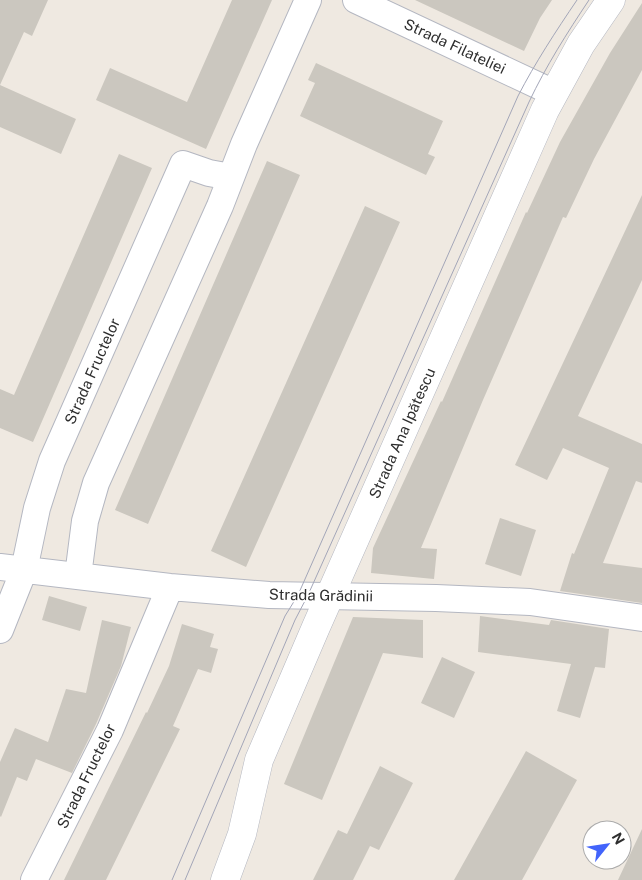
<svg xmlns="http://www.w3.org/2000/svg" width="642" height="880" viewBox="0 0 642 880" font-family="'Public Sans',sans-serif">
<rect width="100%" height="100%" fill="#efe9e1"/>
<path fill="#cbc7bf" d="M 0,0 L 48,0 L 32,36 L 24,32 L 0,85 L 76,119 L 61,154 L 0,127 Z
M 232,0 L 272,0 L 206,149 L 96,100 L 110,68 L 187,102 Z
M 415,0 L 552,0 L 540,18 L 524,51 Z
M 642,3 L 642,70 L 594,159 L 566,218 L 563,217 L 483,400 L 421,548 L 437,549 L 434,579 L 371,573 L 373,548 L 441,401 L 442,402 L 526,212 L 527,213 L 560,142 L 610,53 Z
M 316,63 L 443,121 L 428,154 L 435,157 L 426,175 L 300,116 L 315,83 L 308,80 Z
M 119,154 L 152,168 L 33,442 L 0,428 L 0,389 L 14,395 Z
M 267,161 L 300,175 L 148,524 L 115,510 Z
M 642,195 L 642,280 L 578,416 L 642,444 L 642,483 L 636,481 L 603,563 L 642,568 L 642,603 L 560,591 L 572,553 L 574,554 L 609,468 L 563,448 L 547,480 L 515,465 Z
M 365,206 L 400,222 L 246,567 L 211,551 Z
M 500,518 L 536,530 L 521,576 L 485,564 Z
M 49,596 L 87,607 L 80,631 L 42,620 Z
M 480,616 L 549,625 L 551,620 L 609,629 L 605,668 L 595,667 L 580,718 L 557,711 L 571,664 L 478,652 Z
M 353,617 L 423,620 L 423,658 L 383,653 L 322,800 L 284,784 Z
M 102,620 L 131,627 L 121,666 L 96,724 L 72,773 L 36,759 L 27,781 L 17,777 L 1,817 L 0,816 L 0,762 L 15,728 L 48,742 L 66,689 L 86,693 Z
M 182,624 L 214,634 L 210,647 L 218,649 L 211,673 L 198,669 L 173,726 L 180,729 L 106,880 L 64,880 L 146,712 L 147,713 L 169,666 Z
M 442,657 L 475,672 L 454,718 L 421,703 Z
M 526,751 L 577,780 L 522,880 L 454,880 Z
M 380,766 L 413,783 L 379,850 L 370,846 L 353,880 L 313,880 L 338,830 L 347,834 Z
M 642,829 L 642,880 L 618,880 Z"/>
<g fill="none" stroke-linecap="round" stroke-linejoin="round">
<g stroke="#b4b7c1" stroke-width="28">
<path id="street" d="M 356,0 L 554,93
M 0,567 L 170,587 L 269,595 L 436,598 L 530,602 L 642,618
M 78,576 L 85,521 L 96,483 L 220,206 L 244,144 L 308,0
M 0,630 L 24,570 L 37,508 L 52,461 L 183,164 L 209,173 L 231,177
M 34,880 L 110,730 L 170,587"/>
</g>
<g stroke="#b4b7c1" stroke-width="29">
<path id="secondary" d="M 225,880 L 242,834 L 259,760 L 316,627 L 545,110 L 581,44 L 611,0"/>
</g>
<use href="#street" stroke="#fff" stroke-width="26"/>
<use href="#secondary" stroke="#fff" stroke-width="28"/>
<path stroke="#a3a6b8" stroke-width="1" d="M 172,880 L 285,616 L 298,595 L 518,96 C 535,63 556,31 577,0
M 185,880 L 295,620 L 308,595 L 529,102 C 546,66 567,33 589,0"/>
</g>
<g text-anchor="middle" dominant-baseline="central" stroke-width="4" stroke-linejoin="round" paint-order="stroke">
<g font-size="15" fill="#2e2e2e" stroke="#fff">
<text transform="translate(455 46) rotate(25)">Strada Filateliei</text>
<text transform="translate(92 371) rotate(-66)">Strada Fructelor</text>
<text transform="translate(402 433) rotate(-66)">Strada Ana Ipătescu</text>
<text transform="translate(321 595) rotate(1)">Strada Grădinii</text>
<text transform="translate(86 776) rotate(-64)">Strada Fructelor</text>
</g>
</g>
<g transform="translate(607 845) rotate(60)"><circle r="24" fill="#ffffff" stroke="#ababab"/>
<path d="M0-4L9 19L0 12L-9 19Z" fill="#4264fb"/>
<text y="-8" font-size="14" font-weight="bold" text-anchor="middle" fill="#2e2e2e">N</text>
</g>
</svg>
